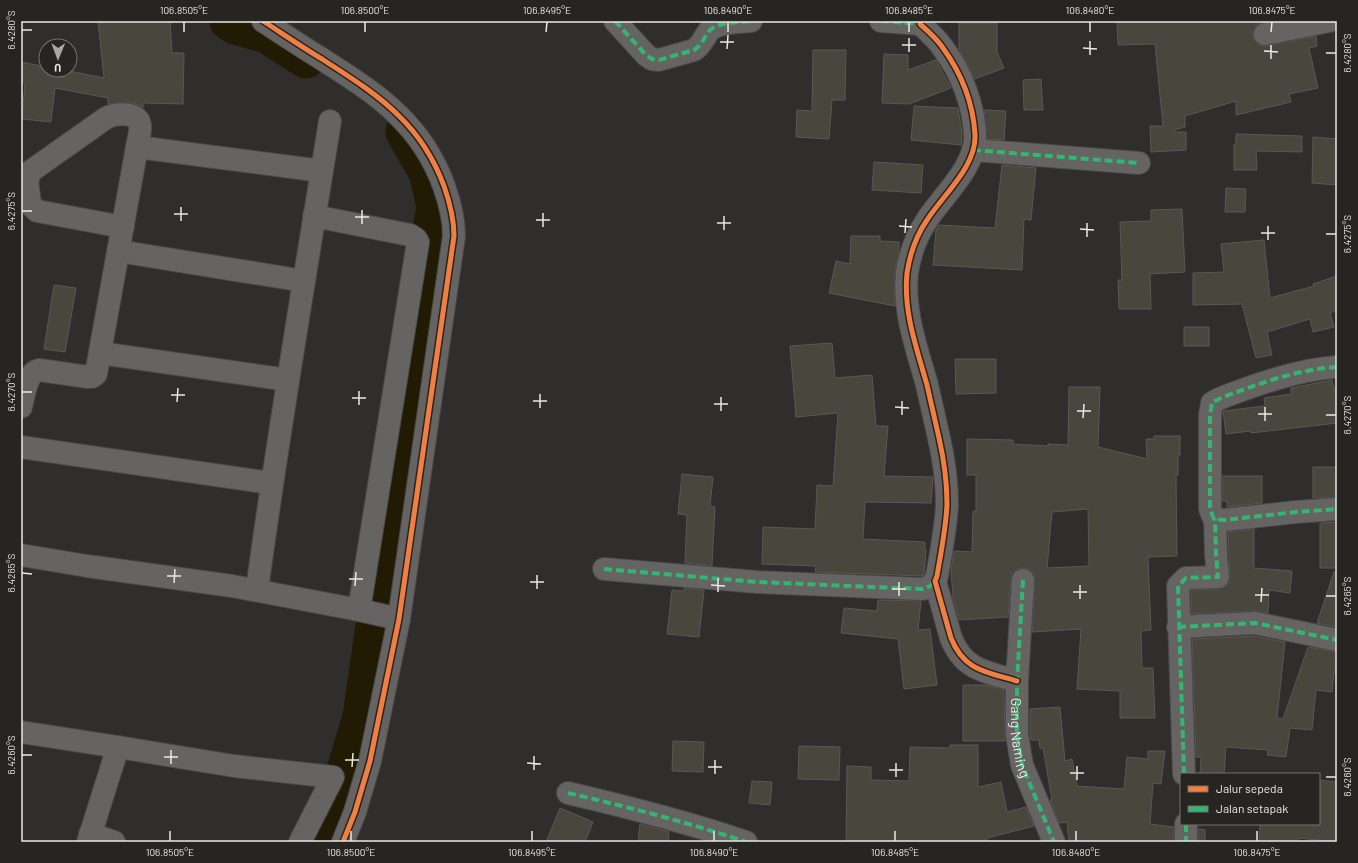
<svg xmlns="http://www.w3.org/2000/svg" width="1358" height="863" viewBox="0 0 1358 863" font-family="Barlow,sans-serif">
<rect width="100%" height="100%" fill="#2f2e2d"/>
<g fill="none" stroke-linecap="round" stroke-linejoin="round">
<path stroke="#221b04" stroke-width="39" d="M 229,21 L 235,25 L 267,34 L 306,59
M 314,842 L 341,787 L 362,717 L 429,246 L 436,207 L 428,172 L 405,132"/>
</g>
<path fill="#48463d" stroke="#595857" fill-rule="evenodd" d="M 98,21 L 170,21 L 172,53 L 184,53 L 183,104 L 143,103 L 143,108 L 136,104 L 128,102 L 108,104 L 108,98 L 55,88 L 51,122 L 22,119 L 25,83 L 21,82 L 21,62 L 46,67 L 46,70 L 64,70 L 104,78 Z
M 1117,21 L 1266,21 L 1257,24 L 1253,30 L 1253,36 L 1255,42 L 1261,46 L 1267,46 L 1316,36 L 1317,46 L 1309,48 L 1318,88 L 1289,94 L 1291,102 L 1236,115 L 1236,101 L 1185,116 L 1185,127 L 1174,130 L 1174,132 L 1186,132 L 1186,150 L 1151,152 L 1150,126 L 1163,126 L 1155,44 L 1118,45 Z
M 959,23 L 997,23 L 997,52 L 1004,68 L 975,79 L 959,49 Z
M 813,50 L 846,50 L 845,100 L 832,100 L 829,139 L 796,137 L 797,110 L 812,111 Z
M 884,54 L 908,55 L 908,70 L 936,60 L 951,88 L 909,104 L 882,103 Z
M 1041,79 L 1043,110 L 1024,110 L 1023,80 Z
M 914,106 L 958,108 L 962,134 L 961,145 L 911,140 Z
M 984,110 L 1006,111 L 1004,140 L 987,139 Z
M 1236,134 L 1302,136 L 1302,152 L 1256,151 L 1257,170 L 1234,170 L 1234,144 L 1236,144 Z
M 1313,137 L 1337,139 L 1337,185 L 1312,183 Z
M 874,162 L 923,165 L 921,193 L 872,190 Z
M 1002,165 L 1036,168 L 1031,220 L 1024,219 L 1022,270 L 933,265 L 936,230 L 939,225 L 995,228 Z
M 1226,188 L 1246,189 L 1245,212 L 1225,212 Z
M 1182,209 L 1185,272 L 1150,274 L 1151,309 L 1119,309 L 1118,280 L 1122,280 L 1120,222 L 1151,221 L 1151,210 Z
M 851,236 L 880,236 L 880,241 L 899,242 L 899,252 L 895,272 L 895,306 L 829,293 L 836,261 L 850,264 Z
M 1264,240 L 1270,298 L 1314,286 L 1313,284 L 1337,276 L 1337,310 L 1330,313 L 1334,327 L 1313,332 L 1310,319 L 1267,332 L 1272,355 L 1256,358 L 1242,304 L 1193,305 L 1193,273 L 1224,272 L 1221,244 Z
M 54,285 L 76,288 L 65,352 L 44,349 Z
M 1184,327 L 1209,327 L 1209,346 L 1184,346 Z
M 832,343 L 835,378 L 872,375 L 876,426 L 888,426 L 884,476 L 933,477 L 931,503 L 865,502 L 863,539 L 925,542 L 925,550 L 926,550 L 924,575 L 921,576 L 815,572 L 816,566 L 762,564 L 763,527 L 815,529 L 817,485 L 833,486 L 838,413 L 796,417 L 790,346 Z
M 955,359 L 996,359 L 996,393 L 956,394 Z
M 1332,380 L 1337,399 L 1337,423 L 1251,433 L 1250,431 L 1226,434 L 1223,411 L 1265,406 L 1264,398 L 1291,394 L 1291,388 Z
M 1069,387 L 1100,387 L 1098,447 L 1147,459 L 1146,439 L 1154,439 L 1154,436 L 1180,436 L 1180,455 L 1178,455 L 1178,475 L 1176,475 L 1177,556 L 1148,557 L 1151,630 L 1141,631 L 1142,668 L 1153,668 L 1155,718 L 1120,718 L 1120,691 L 1077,689 L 1081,629 L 1032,632 L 1035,581 L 1034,574 L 1030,569 L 1023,568 L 1018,569 L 1012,573 L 1011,579 L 1008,617 L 959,620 L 953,598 L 951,570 L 954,551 L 972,552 L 973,511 L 976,511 L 976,475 L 967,475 L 967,439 L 1013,440 L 1013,444 L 1048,446 L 1048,444 L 1068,445 ZM 1088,509 L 1089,566 L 1047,568 L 1052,512 Z
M 1313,467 L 1337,467 L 1337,497 L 1313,498 Z
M 682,474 L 713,477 L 710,506 L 715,507 L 712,566 L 685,563 L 687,515 L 678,514 Z
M 1222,476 L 1262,476 L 1262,503 L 1227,507 L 1227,501 L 1222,501 Z
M 1337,522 L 1337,568 L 1320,568 L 1320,523 Z
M 1254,529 L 1254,568 L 1292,571 L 1290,593 L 1269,590 L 1268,613 L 1254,611 L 1191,614 L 1191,590 L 1219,589 L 1225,587 L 1229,582 L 1230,576 L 1228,532 Z
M 1334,572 L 1337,573 L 1337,627 L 1317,623 Z
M 684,588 L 704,590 L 699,637 L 667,634 L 672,590 L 684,591 Z
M 878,600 L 921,601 L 918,630 L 930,629 L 937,685 L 904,689 L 898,639 L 841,633 L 844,608 L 877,611 Z
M 1254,636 L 1285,642 L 1277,718 L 1283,719 L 1308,647 L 1337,652 L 1337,672 L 1334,672 L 1332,692 L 1316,690 L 1312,730 L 1290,728 L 1286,757 L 1267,755 L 1268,750 L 1226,747 L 1224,774 L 1200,774 L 1201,757 L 1196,757 L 1192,639 Z
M 963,685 L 986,685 L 1004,690 L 1005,741 L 963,741 Z
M 1060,707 L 1065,761 L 1072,759 L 1077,786 L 1124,789 L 1127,757 L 1148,759 L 1148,751 L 1165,751 L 1161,784 L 1153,783 L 1150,824 L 1174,827 L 1174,842 L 1069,842 L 1067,822 L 1059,823 L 1050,800 L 1052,800 L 1043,748 L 1040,748 L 1039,740 L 1031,740 L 1030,734 L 1030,709 Z
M 673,741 L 704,742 L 703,772 L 672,771 Z
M 950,745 L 978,745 L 978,787 L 1001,782 L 1007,812 L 1026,807 L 1034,826 L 987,838 L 987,842 L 846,842 L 847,766 L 871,767 L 871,780 L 909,781 L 910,747 L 950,748 Z
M 799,746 L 840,747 L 839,780 L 798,779 Z
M 1319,780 L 1337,782 L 1337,842 L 1298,838 L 1298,842 L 1259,842 L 1260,824 L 1319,824 Z
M 752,781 L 772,782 L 770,805 L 749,803 Z
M 560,808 L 593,822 L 585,842 L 546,842 Z
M 640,824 L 669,832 L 668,842 L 638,842 Z
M 1198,829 L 1205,830 L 1205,842 L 1198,842 Z"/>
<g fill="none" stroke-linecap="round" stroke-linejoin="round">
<g stroke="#4a4948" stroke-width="24">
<g id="street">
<path d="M 263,21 C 283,34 302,47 322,59 C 348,76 376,93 398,115 C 419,135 434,159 444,186 C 450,203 454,218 454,236 L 399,619 L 370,761 L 355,812 L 343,842"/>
<path d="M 615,21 L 646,55 L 652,59 L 659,60 L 694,50 C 702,45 703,39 709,31 C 717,22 740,22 751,21"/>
<path d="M 881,21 L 920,24"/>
<path d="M 920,21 L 920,24 C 928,31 937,39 943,48 C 961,73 973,103 975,134 C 977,166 943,195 927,220 C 916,236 910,253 907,273 C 903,312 917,349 927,385 C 931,403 935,421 939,438 C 944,460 947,482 947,504 C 946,528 941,552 937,576 L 935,581 L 951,638 C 964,671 987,672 1017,681"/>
<path d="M 1265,34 L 1329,21"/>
<path d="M 137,147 L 322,171"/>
<path d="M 973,150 L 1139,163"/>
<path d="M 314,216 L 410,235 L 416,239 L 418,242 L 359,610"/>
<path d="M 118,251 L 304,281"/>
<path d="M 100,353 L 288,380"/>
<path d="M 1337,367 C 1303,369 1269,380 1237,392 C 1229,395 1219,398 1212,403 L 1210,415 L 1210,509 L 1214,519 L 1224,520 L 1296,512 L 1337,509"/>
<path d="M 21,407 C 24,396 26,373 39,370 L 88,377 L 92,377 L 96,374 L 137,147 C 138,140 141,131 140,125 C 138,111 115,113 106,118 L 31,171 L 27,181 L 30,203 L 32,206 L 37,211 L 123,227"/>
<path d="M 21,447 L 271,483"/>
<path d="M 21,555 L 87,566 L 232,586 L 359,610 L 399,619"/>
<path d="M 604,569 L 757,582 L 923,589 L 930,586 L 935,581"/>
<path id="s1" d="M 1023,580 L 1017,681 L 1017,735 L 1022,765 L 1054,842"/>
<path d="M 257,590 C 278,433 305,277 330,121"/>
<path d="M 1178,627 L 1255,623 L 1337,640"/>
<path d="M 21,732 L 118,747 L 88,842"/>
<path d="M 118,747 L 234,766 L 333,777 L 300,842"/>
<path d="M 1184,774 L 1178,586 L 1186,578 L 1218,577 L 1216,554 L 1215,519"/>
<path d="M 568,793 C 628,807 687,822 746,842"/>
<path d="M 1186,824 L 1186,842"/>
<path d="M 90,834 L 114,842"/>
</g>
</g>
<use href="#street" stroke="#656463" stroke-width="22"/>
<path stroke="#33b770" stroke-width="4" stroke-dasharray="8 4" stroke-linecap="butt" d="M 615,21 L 646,55 L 652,59 L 659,60 L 694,50 C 702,45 703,39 709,31 C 717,22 740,22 751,21
M 881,21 L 920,24
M 973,150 L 1139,163
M 1337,367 C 1303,369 1269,380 1237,392 C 1229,395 1219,398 1212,403 L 1210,415 L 1210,509 L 1214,519 L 1224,520 L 1296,512 L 1337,509
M 604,569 L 757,582 L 923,589 L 930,586 L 935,581
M 1023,580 L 1017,681 L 1017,735 L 1022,765 L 1054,842
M 1178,627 L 1255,623 L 1337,640
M 1184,774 L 1178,586 L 1186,578 L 1218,577 L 1216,554 L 1215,519
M 568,793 C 628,807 687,822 746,842
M 1186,824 L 1186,842"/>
<g stroke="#262522" stroke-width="8">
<path id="cycleway" d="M 263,21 C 283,34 302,47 322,59 C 348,76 376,93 398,115 C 419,135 434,159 444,186 C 450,203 454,218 454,236 L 399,619 L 370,761 L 355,812 L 343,842
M 920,21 L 920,24 C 928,31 937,39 943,48 C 961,73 973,103 975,134 C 977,166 943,195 927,220 C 916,236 910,253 907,273 C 903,312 917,349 927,385 C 931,403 935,421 939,438 C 944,460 947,482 947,504 C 946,528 941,552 937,576 L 935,581 L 951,638 C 964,671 987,672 1017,681"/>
</g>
<use href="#cycleway" stroke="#f27e40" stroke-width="5"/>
</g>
<path fill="none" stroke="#eae9e7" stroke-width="1.5" d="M 22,30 L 32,30M 184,32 L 184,22M 365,32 L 365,22M 546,32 L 547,22M 728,32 L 728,22M 909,32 L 909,22M 1090,32 L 1090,22M 1271,32 L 1272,22M 720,42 L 734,42M 902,45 L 916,45M 1083,48 L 1097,49M 727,49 L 728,35M 1264,51 L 1278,52M 909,52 L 909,38M 1326,53 L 1336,53M 1090,55 L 1090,41M 1271,59 L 1271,45M 22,211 L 32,211M 174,214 L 188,214M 355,217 L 369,217M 536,220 L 550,220M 181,221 L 181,207M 717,223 L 731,223M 362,224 L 362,210M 899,226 L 912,227M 543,227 L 543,213M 1080,229 L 1094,230M 724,230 L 724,216M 905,233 L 906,219M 1261,233 L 1275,233M 1326,234 L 1336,234M 1087,237 L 1087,223M 1268,240 L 1268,226M 22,392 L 32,392M 171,395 L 185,395M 352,398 L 366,398M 533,401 L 547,401M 177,402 L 178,388M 714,404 L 728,404M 359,405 L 359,391M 895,407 L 909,408M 540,408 L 540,394M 721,411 L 721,397M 1077,411 L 1091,411M 1258,414 L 1272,414M 902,415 L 902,401M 1326,415 L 1336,415M 1083,418 L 1084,404M 1265,421 L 1265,407M 22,573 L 32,574M 167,576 L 181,576M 349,579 L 363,579M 530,582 L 544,582M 174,583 L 175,569M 711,585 L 725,586M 355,586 L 356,572M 537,589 L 537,575M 892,589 L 906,589M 718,592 L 718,578M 1073,592 L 1087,592M 1255,595 L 1269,595M 899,596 L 899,582M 1326,596 L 1336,596M 1080,599 L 1080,585M 1261,602 L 1262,588M 22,755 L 32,755M 164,757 L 178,757M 345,760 L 359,760M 527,763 L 541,764M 171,764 L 171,750M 352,767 L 353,753M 708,767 L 722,767M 534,770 L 534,756M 889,770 L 903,770M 1070,773 L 1084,773M 715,774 L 715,760M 896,777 L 896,763M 1326,777 L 1336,777M 1077,780 L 1077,766M 170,841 L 170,831M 351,841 L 351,831M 532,841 L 532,831M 714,841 L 714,831M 895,841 L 895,831M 1076,841 L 1076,831M 1257,841 L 1257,831"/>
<g text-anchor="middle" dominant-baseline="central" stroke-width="3" stroke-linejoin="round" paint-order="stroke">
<g font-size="14" fill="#eae9e7" stroke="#262522">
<text stroke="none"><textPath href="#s1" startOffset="158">Gang Naming</textPath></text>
</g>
</g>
<rect width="1358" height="863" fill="none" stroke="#262522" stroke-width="44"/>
<rect x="1180" y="773" width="140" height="52" fill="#262522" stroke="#747371"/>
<rect x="1188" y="786" width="20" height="6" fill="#f27e40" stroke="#747371"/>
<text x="1216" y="793" font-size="12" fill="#eae9e7">Jalur sepeda</text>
<rect x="1188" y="806" width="20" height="6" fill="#33b770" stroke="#747371"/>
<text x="1216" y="813" font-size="12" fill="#eae9e7">Jalan setapak</text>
<g transform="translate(58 58) rotate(181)"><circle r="19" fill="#262522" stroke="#747371"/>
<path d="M0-3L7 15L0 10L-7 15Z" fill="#a9a8a6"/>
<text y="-6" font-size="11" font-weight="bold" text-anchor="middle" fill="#eae9e7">U</text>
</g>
<rect x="22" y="22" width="1314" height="819" fill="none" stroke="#eae9e7" stroke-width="1.5"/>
<g font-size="10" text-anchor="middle" fill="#eae9e7">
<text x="184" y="14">106.8505°E</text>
<text x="365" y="14">106.8500°E</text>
<text x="547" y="14">106.8495°E</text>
<text x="728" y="14">106.8490°E</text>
<text x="909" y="14">106.8485°E</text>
<text x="1090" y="14">106.8480°E</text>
<text x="1272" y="14">106.8475°E</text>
<text transform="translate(11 30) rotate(-90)" y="4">6.4280°S</text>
<text transform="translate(1347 53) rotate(-90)" y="4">6.4280°S</text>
<text transform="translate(11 211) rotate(-90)" y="4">6.4275°S</text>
<text transform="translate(1347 234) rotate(-90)" y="4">6.4275°S</text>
<text transform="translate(11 392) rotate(-90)" y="4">6.4270°S</text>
<text transform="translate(1347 415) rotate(-90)" y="4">6.4270°S</text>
<text transform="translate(11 573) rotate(-90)" y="4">6.4265°S</text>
<text transform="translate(1347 596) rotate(-90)" y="4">6.4265°S</text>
<text transform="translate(11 755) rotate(-90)" y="4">6.4260°S</text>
<text transform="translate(1347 777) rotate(-90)" y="4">6.4260°S</text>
<text x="170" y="856">106.8505°E</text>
<text x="351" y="856">106.8500°E</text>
<text x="532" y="856">106.8495°E</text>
<text x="714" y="856">106.8490°E</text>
<text x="895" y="856">106.8485°E</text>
<text x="1076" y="856">106.8480°E</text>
<text x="1257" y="856">106.8475°E</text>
</g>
</svg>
